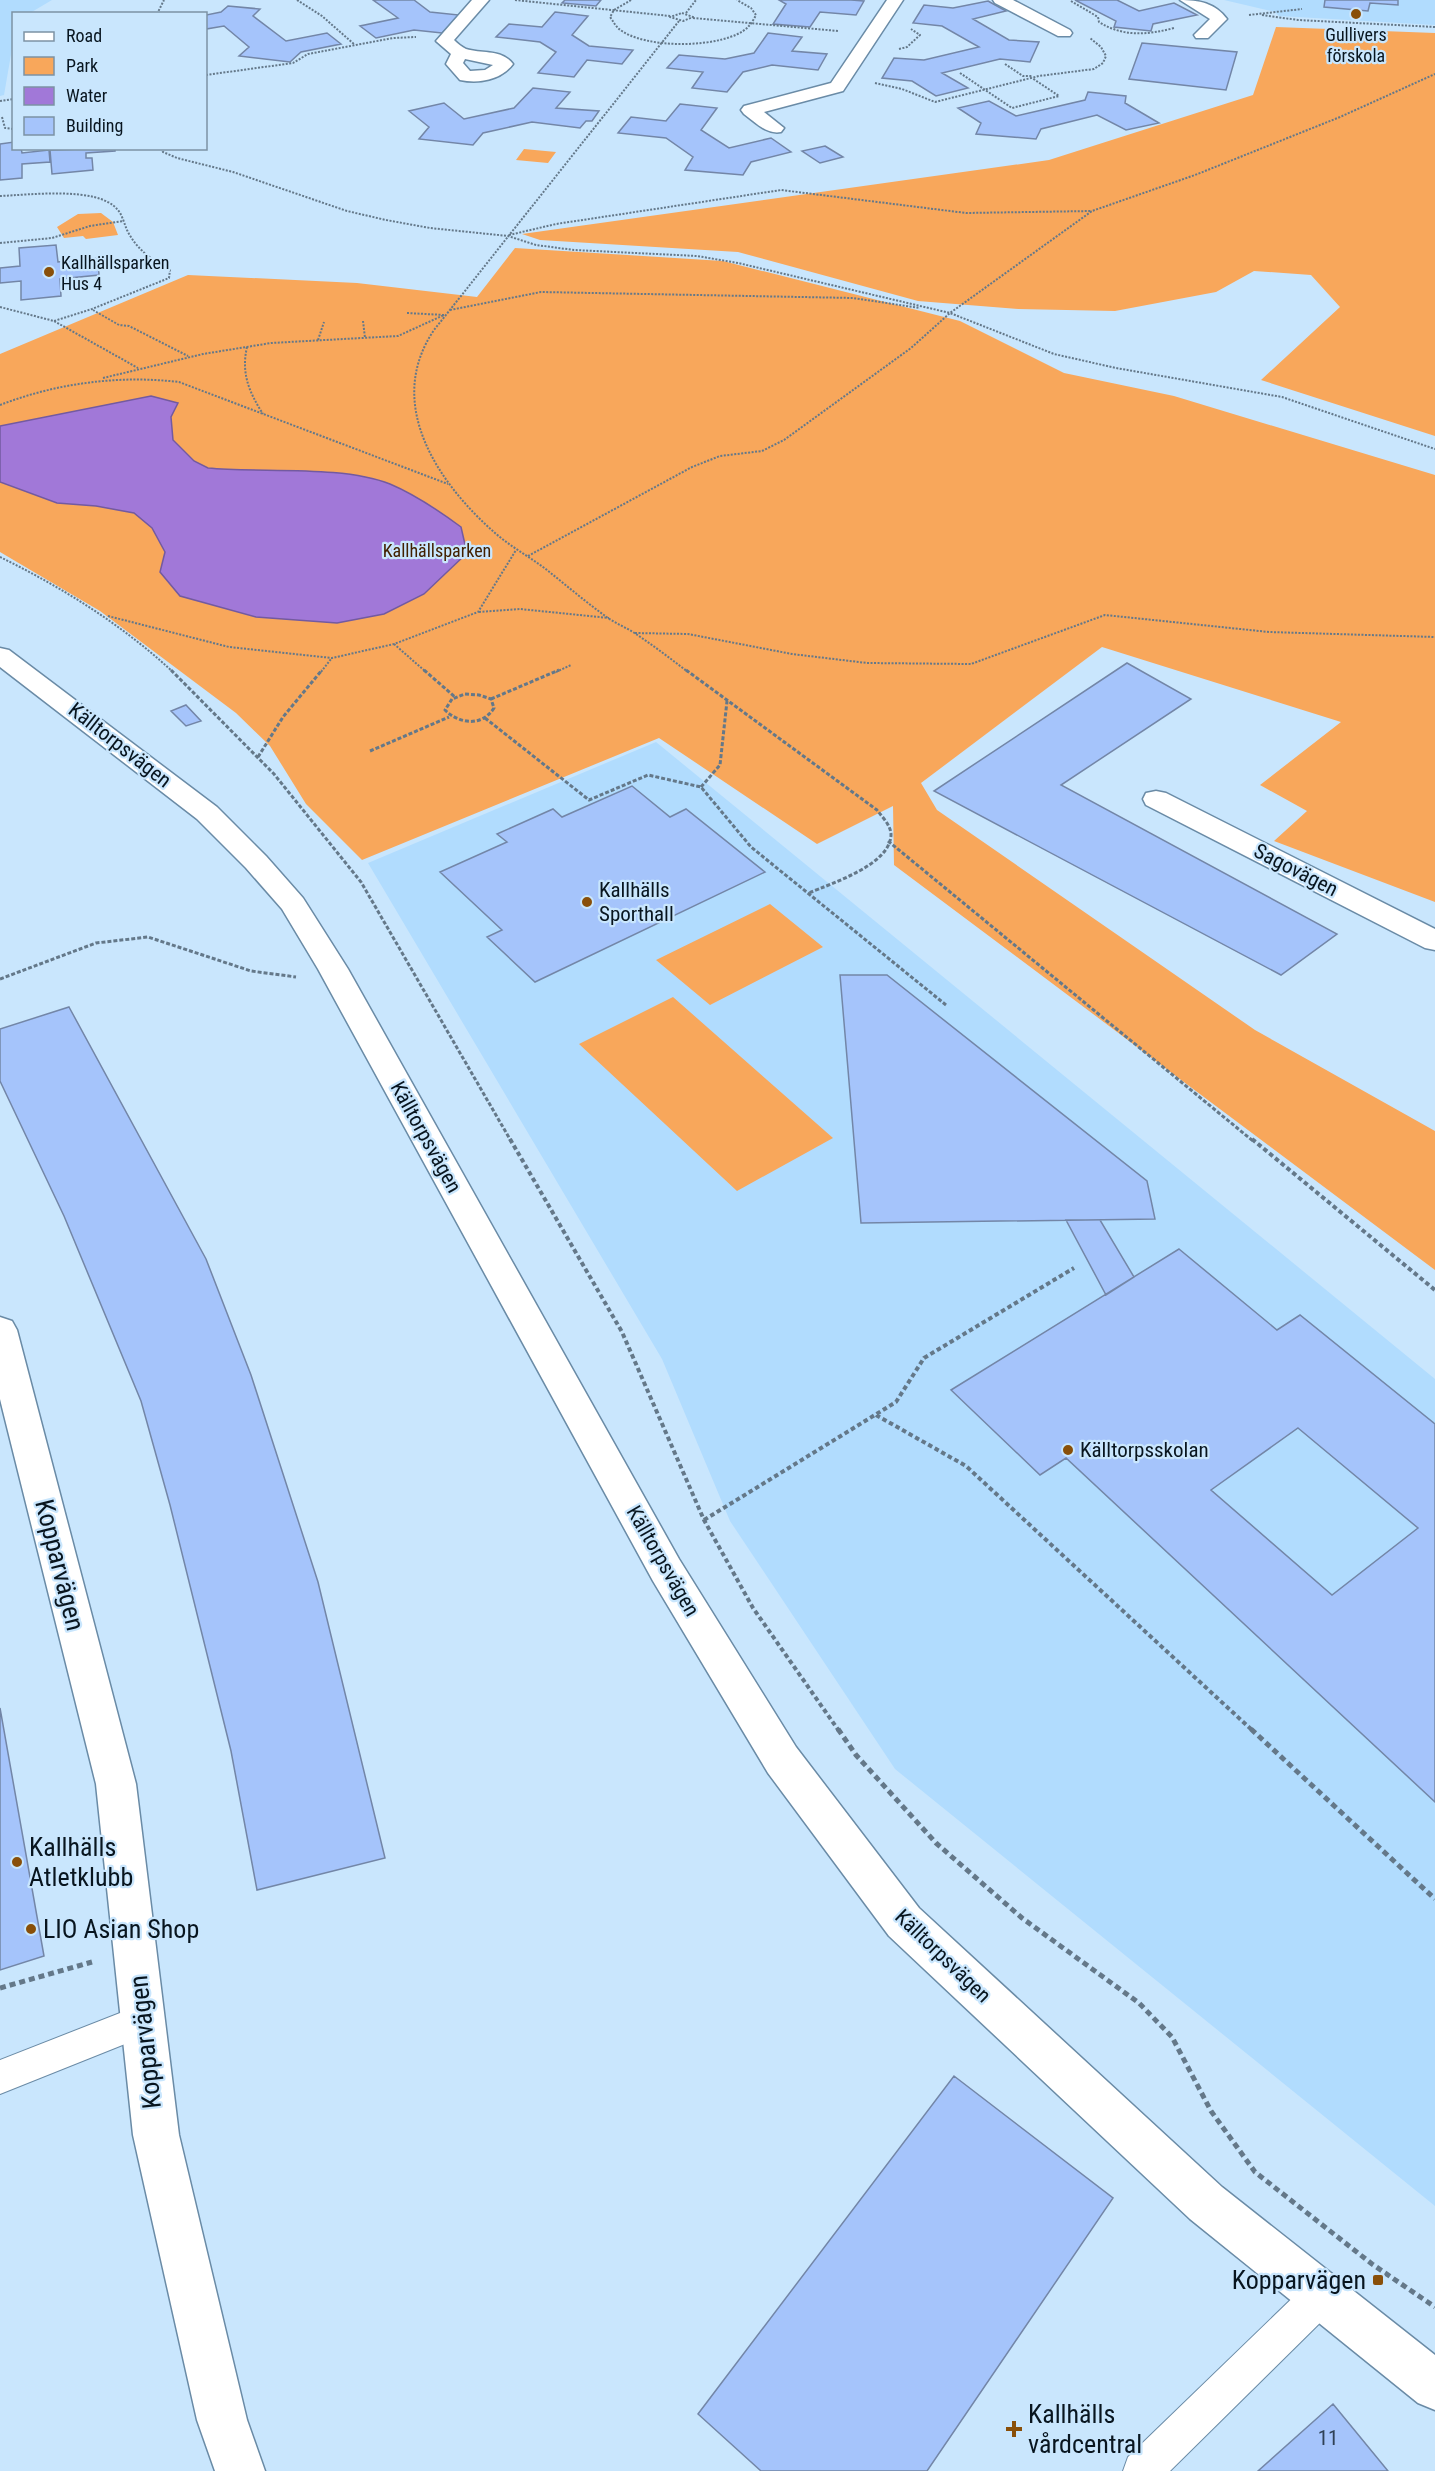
<svg xmlns="http://www.w3.org/2000/svg" width="1435" height="2471" viewBox="0 0 1435 2471" font-family="'Roboto Condensed',sans-serif">
<rect width="100%" height="100%" fill="#c9e6fd"/>
<path fill="#b1dcfe" d="M 0,0 L 52,0 L 30,13 L 14,14 L 13,43 L 4,95 L 0,96 Z
M 1224,0 L 1435,0 L 1435,25 L 1279,16 L 1275,12 Z
M 656,742 L 1435,1379 L 1435,2206 L 895,1769 L 730,1521 L 662,1359 L 368,863 Z"/>
<path fill="#f8a75b" d="M 1276,27 L 1435,33 L 1435,436 L 1261,380 L 1340,307 L 1311,275 L 1254,271 L 1216,292 L 1115,311 L 1018,309 L 918,301 L 738,252 L 540,240 L 522,234 L 1049,160 L 1253,95 Z
M 524,149 L 556,152 L 548,163 L 516,160 Z
M 101,213 L 113,222 L 118,235 L 86,239 L 83,236 L 64,238 L 57,227 L 78,214 Z
M 515,248 L 723,261 L 960,321 L 1064,373 L 1174,396 L 1435,475 L 1435,902 L 1274,841 L 1307,811 L 1260,785 L 1341,722 L 1102,647 L 921,783 L 937,810 L 1255,1030 L 1435,1131 L 1435,1270 L 894,865 L 893,806 L 817,844 L 659,738 L 362,860 L 306,804 L 270,746 L 236,713 L 100,611 L 0,552 L 0,354 L 188,275 L 357,283 L 477,297 Z
M 770,904 L 823,947 L 710,1005 L 656,960 Z
M 673,997 L 833,1138 L 737,1191 L 579,1044 Z"/>
<path fill="#a178d8" stroke="#735aa0" stroke-width="1.5" d="M 151,396 L 178,403 L 171,417 L 173,440 L 194,461 L 208,468 C 261,473 343,465 390,484 C 416,495 438,510 461,527 L 467,553 L 424,594 L 384,614 L 337,623 L 256,617 L 180,596 L 160,572 L 165,552 L 152,528 L 134,513 L 96,506 L 57,503 L 0,482 L 0,426 Z"/>
<path fill="#a5c4fb" stroke="#7386a7" stroke-width="1.5" fill-rule="evenodd" d="M 373,0 L 414,0 L 430,12 L 459,15 L 442,33 L 414,30 L 376,38 L 360,26 L 398,18 Z
M 565,0 L 601,0 L 596,6 L 562,3 Z
M 779,0 L 851,0 L 864,1 L 856,15 L 820,12 L 810,27 L 773,24 L 786,4 Z
M 1075,0 L 1117,0 L 1139,11 L 1174,3 L 1197,15 L 1153,24 L 1151,31 L 1114,27 L 1116,21 Z
M 1325,0 L 1398,0 L 1398,5 L 1370,3 L 1368,11 L 1324,7 Z
M 988,1 L 1006,11 L 973,19 L 1009,40 L 1039,42 L 1030,62 L 1000,59 L 942,73 L 968,88 L 936,96 L 912,81 L 882,78 L 894,58 L 924,60 L 979,47 L 942,26 L 913,23 L 924,5 L 953,8 Z
M 228,6 L 260,9 L 253,16 L 286,41 L 327,33 L 341,44 L 301,52 L 290,62 L 239,56 L 249,47 L 224,26 L 206,29 L 206,15 L 221,12 Z
M 555,12 L 588,16 L 572,35 L 589,46 L 633,50 L 622,64 L 587,60 L 574,77 L 538,73 L 556,52 L 540,42 L 496,37 L 509,24 L 542,27 Z
M 768,33 L 802,37 L 792,51 L 827,54 L 818,70 L 772,65 L 743,72 L 727,92 L 692,88 L 703,72 L 667,68 L 679,55 L 725,59 L 754,53 Z
M 1142,43 L 1237,52 L 1226,90 L 1129,79 Z
M 533,88 L 570,92 L 556,108 L 599,111 L 592,121 L 586,121 L 580,128 L 532,122 L 483,133 L 473,145 L 419,139 L 429,127 L 409,111 L 444,103 L 464,119 L 514,108 Z
M 1088,92 L 1126,96 L 1125,103 L 1159,123 L 1126,130 L 1097,115 L 1041,129 L 1036,139 L 976,134 L 981,123 L 958,108 L 989,101 L 1016,116 L 1085,100 Z
M 680,104 L 717,108 L 701,130 L 729,148 L 771,138 L 791,152 L 751,162 L 743,175 L 685,170 L 693,157 L 666,138 L 618,133 L 631,117 L 666,121 Z
M 14,142 L 14,148 L 21,148 L 22,153 L 49,150 L 50,162 L 22,164 L 22,178 L 0,180 L 0,144 Z
M 825,146 L 843,157 L 820,163 L 802,151 Z
M 115,148 L 115,151 L 86,153 L 86,158 L 92,158 L 93,170 L 52,174 L 50,150 Z
M 56,245 L 58,262 L 98,258 L 99,275 L 60,279 L 61,296 L 21,300 L 21,281 L 0,283 L 0,268 L 20,266 L 19,248 Z
M 1127,663 L 1191,699 L 1061,785 L 1337,934 L 1281,975 L 934,791 Z
M 186,705 L 201,721 L 186,726 L 171,711 Z
M 632,786 L 670,817 L 686,809 L 765,872 L 535,982 L 487,937 L 502,930 L 440,872 L 507,842 L 497,834 L 553,809 L 562,817 Z
M 840,975 L 887,975 L 1147,1181 L 1155,1219 L 861,1223 Z
M 69,1007 L 206,1259 L 251,1375 L 318,1582 L 385,1858 L 257,1890 L 231,1751 L 170,1505 L 141,1401 L 64,1216 L 0,1081 L 0,1029 Z
M 1066,1220 L 1100,1220 L 1134,1277 L 1106,1295 Z
M 1179,1249 L 1277,1330 L 1300,1315 L 1435,1424 L 1435,1802 L 1066,1458 L 1040,1475 L 951,1390 ZM 1298,1428 L 1418,1528 L 1332,1595 L 1211,1490 Z
M 0,1708 L 44,1956 L 0,1970 Z
M 954,2076 L 1113,2198 L 927,2471 L 761,2471 L 698,2414 Z
M 1333,2404 L 1388,2471 L 1258,2471 Z"/>
<g fill="none" stroke-linecap="round" stroke-linejoin="round">
<g stroke="#6a8ba6" stroke-width="2">
<path id="service" d="M 143,2004 L 155,2008 L 160,2020 L 155,2032 L 0,2094 L 0,2060 Z
M 1321,2278 L 1334,2283 L 1339,2296 L 1334,2309 L 1170,2471 L 1123,2471 L 1128,2457 L 1308,2283 Z"/>
</g>
<g stroke="#6a8ba6" stroke-width="3">
<path id="minor" d="M 472,0 L 489,0 L 454,40 C 457,43 462,47 466,49 C 482,54 502,49 513,64 C 501,80 479,84 460,80 L 446,64 L 451,54 L 436,41 ZM 465,59 L 493,65 L 485,70 L 470,71 L 463,63 Z
M 887,0 L 903,0 L 843,91 L 764,112 L 784,128 L 781,132 C 767,135 755,122 744,114 L 741,110 L 744,106 L 831,83 Z
M 993,0 L 1013,0 L 1070,30 L 1072,33 L 1070,36 L 1058,36 L 995,3 Z
M 1180,0 C 1199,0 1215,3 1227,19 L 1208,38 L 1196,38 L 1194,35 L 1210,19 Z
M 1156,791 L 1166,793 L 1435,929 L 1435,950 L 1425,948 L 1146,805 L 1143,799 L 1146,793 Z
M 0,1317 L 12,1321 L 17,1330 L 136,1784 L 179,2135 L 247,2420 L 265,2471 L 215,2471 L 197,2420 L 133,2135 L 96,1784 L 0,1399 Z"/>
</g>
<g stroke="#6a8ba6" stroke-width="3">
<path id="tertiary" d="M 0,648 L 9,650 L 217,807 L 266,856 L 303,898 L 348,969 L 679,1559 L 796,1747 L 919,1908 L 1222,2187 L 1435,2355 L 1435,2410 L 1418,2403 L 1190,2219 L 889,1936 L 768,1773 L 653,1581 L 318,969 L 282,909 L 246,868 L 197,819 L 0,667 Z"/>
</g>
<path stroke="#647889" stroke-width="2" stroke-dasharray="2 1.5" stroke-linecap="butt" d="M 297,0 L 322,16 L 355,45
M 515,0 L 670,16
M 631,0 L 614,10 L 610,17 C 613,21 615,25 618,28 C 642,50 726,49 748,27 C 751,24 754,19 756,15 L 751,8 L 737,0
M 1071,1 L 1098,17 L 1099,22 C 1123,37 1147,35 1174,28
M 682,13 L 693,17 L 683,21 L 670,17 Z
M 686,13 L 696,0
M 157,14 L 164,0
M 1249,15 L 1302,9
M 1262,15 L 1298,20 L 1435,27
M 693,18 L 838,31
M 679,21 L 434,330 C 384,404 438,483 495,533 C 511,547 530,557 547,570 C 567,586 587,603 608,618 C 617,624 627,628 636,634 C 654,646 671,659 688,672
M 899,49 L 907,47 L 920,35 L 911,29
M 1005,64 L 1023,76 L 1032,76
M 960,73 L 1012,108 L 1059,96 L 1032,78
M 206,75 L 293,63 L 308,54 L 393,38 L 416,37
M 875,83 L 902,89 L 935,102 L 1039,76 L 1094,69 L 1103,63 L 1106,56 L 1101,47 L 1090,38
M 0,101 L 14,99
M 2,117 L 5,128 L 14,129
M 161,148 L 163,152 L 177,158 L 233,172 L 347,211 L 386,220 L 430,228 L 508,236 L 536,245 L 574,250 L 697,256 L 738,263 L 950,313 L 1054,354 L 1116,368 L 1282,397 L 1435,449
M 0,196 C 29,195 97,186 117,209 C 122,214 124,223 127,230 C 136,249 152,260 170,270 L 169,278 L 92,309 L 54,321
M 509,235 L 556,224 L 781,190 L 966,213 L 1092,211
M 0,243 L 52,238 L 90,226 L 123,221
M 0,307 L 54,321 L 138,368
M 93,310 L 119,325 L 129,326 L 188,356
M 450,310 L 541,292 L 853,298 L 920,308
M 407,313 L 444,315
M 363,321 L 365,338
M 318,340 L 324,322
M 247,347 C 241,373 249,392 263,414
M 103,378 L 203,354 L 271,343 L 398,336 L 444,315
M 0,405 C 57,383 119,375 179,382 L 448,484
M 528,556 L 692,467 L 720,456 L 762,451 L 784,440 L 911,348 L 950,313 L 1092,211 L 1195,175 L 1340,117 L 1435,74
M 0,557 C 63,588 121,624 173,672
M 479,612 L 520,609 L 609,618
M 108,616 L 229,647 L 332,658 L 394,644 L 478,612 L 516,550
M 635,633 L 688,634 L 792,654 L 867,663 L 971,664 L 1105,615 L 1269,632 L 1435,637
M 394,644 L 426,672
M 321,672 L 331,659
M 556,672 L 571,665"/>
<path stroke="#647889" stroke-width="3" stroke-dasharray="4 2" stroke-linecap="butt" d="M 171,670 L 274,774 L 361,882 L 511,1141
M 424,670 L 455,697
M 686,670 L 877,810 C 882,817 891,825 891,835 C 890,865 832,883 809,893
M 465,694 L 479,695 L 491,699 L 494,708 C 482,727 459,724 445,710 L 452,699 Z
M 491,699 L 559,670
M 485,718 L 589,800 L 648,775 L 701,787 L 751,847 L 946,1005
M 370,751 L 449,717
M 258,757 L 283,717 L 322,670
M 701,787 L 720,765 L 727,701
M 888,841 L 1253,1141
M 0,979 L 96,943 L 148,937 L 251,971 L 296,977"/>
<path stroke="#647889" stroke-width="4" stroke-dasharray="4.5 3" stroke-linecap="butt" d="M 510,1139 L 622,1332 L 704,1520 L 753,1608 L 839,1731
M 1252,1139 L 1435,1290
M 876,1415 L 966,1466 L 1253,1731
M 704,1520 L 896,1402 L 924,1358 L 1074,1268"/>
<path stroke="#647889" stroke-width="5" stroke-dasharray="6 4" stroke-linecap="butt" d="M 838,1729 L 856,1755 L 936,1843 L 1022,1918 L 1139,2003 L 1172,2037 L 1211,2111 L 1255,2172 L 1372,2264 L 1435,2307
M 1251,1729 L 1435,1899
M 0,1988 L 92,1962"/>
<use href="#service" fill="#fff" fill-rule="evenodd"/>
<use href="#minor" fill="#fff" fill-rule="evenodd"/>
<use href="#tertiary" fill="#fff" fill-rule="evenodd"/>
</g>
<g fill="#894f09" stroke="#c9e6fd" stroke-width="2">
<circle cx="1356" cy="14" r="6"/>
<circle cx="49" cy="272" r="6"/>
<circle cx="587" cy="902" r="6"/>
<circle cx="1068" cy="1450" r="6"/>
<circle cx="17" cy="1862" r="6"/>
<circle cx="31" cy="1929" r="6"/>
<rect x="1372" y="2274" width="12" height="12" rx="3"/>
<path d="M1011 2420h6v6h6v6h-6v6h-6v-6h-6v-6h6z"/>
</g>
<g text-anchor="middle" dominant-baseline="central" stroke-width="4.5" stroke-linejoin="round" paint-order="stroke">
<g font-size="18" fill="#08151f" stroke="#c9e6fd">
<text x="1356" y="34">Gullivers<tspan x="1356" dy="21">förskola</tspan></text>
<text x="61" y="262" text-anchor="start">Kallhällsparken<tspan x="61" dy="21">Hus 4</tspan></text>
</g>
<g font-size="18" fill="#412000" stroke="#c9e6fd">
<text x="437" y="550">Kallhällsparken</text>
</g>
<g font-size="21" fill="#08151f" stroke="#c9e6fd">
<text transform="translate(120 745) rotate(38)">Källtorpsvägen</text>
<text transform="translate(1296 870) rotate(27)">Sagovägen</text>
<text transform="translate(426 1137) rotate(61)">Källtorpsvägen</text>
<text transform="translate(663 1561) rotate(60)">Källtorpsvägen</text>
<text transform="translate(943 1956) rotate(44)">Källtorpsvägen</text>
</g>
<g font-size="21" fill="#08151f" stroke="#c9e6fd" text-anchor="start">
<text x="599" y="890">Kallhälls<tspan x="599" dy="24">Sporthall</tspan></text>
<text x="1080" y="1450">Källtorpsskolan</text>
</g>
<g font-size="21" fill="#2f4156">
<text x="1328" y="2438">11</text>
</g>
<g font-size="26" fill="#08151f" stroke="#c9e6fd">
<text transform="translate(60 1565) rotate(76)">Kopparvägen</text>
<text transform="translate(145 2042) rotate(-96)">Kopparvägen</text>
</g>
<g font-size="26" fill="#08151f" stroke="#c9e6fd" text-anchor="start">
<text x="29" y="1847">Kallhälls<tspan x="29" dy="30">Atletklubb</tspan></text>
<text x="43" y="1929">LIO Asian Shop</text>
<text x="1366" y="2280" text-anchor="end">Kopparvägen</text>
<text x="1028" y="2414">Kallhälls<tspan x="1028" dy="30">vårdcentral</tspan></text>
</g>
</g>
<rect x="12" y="12" width="195" height="138" fill="#c9e6fd" stroke="#7c92a4" stroke-width="1.5"/>
<rect x="24" y="32" width="30" height="9" fill="#ffffff" stroke="#7c92a4" stroke-width="1.5"/>
<text x="66" y="42" font-size="18" fill="#08151f">Road</text>
<rect x="24" y="57" width="30" height="18" fill="#f8a75b" stroke="#7c92a4" stroke-width="1.5"/>
<text x="66" y="72" font-size="18" fill="#08151f">Park</text>
<rect x="24" y="87" width="30" height="18" fill="#a178d8" stroke="#7c92a4" stroke-width="1.5"/>
<text x="66" y="102" font-size="18" fill="#08151f">Water</text>
<rect x="24" y="117" width="30" height="18" fill="#a5c4fb" stroke="#7c92a4" stroke-width="1.5"/>
<text x="66" y="132" font-size="18" fill="#08151f">Building</text>
</svg>
